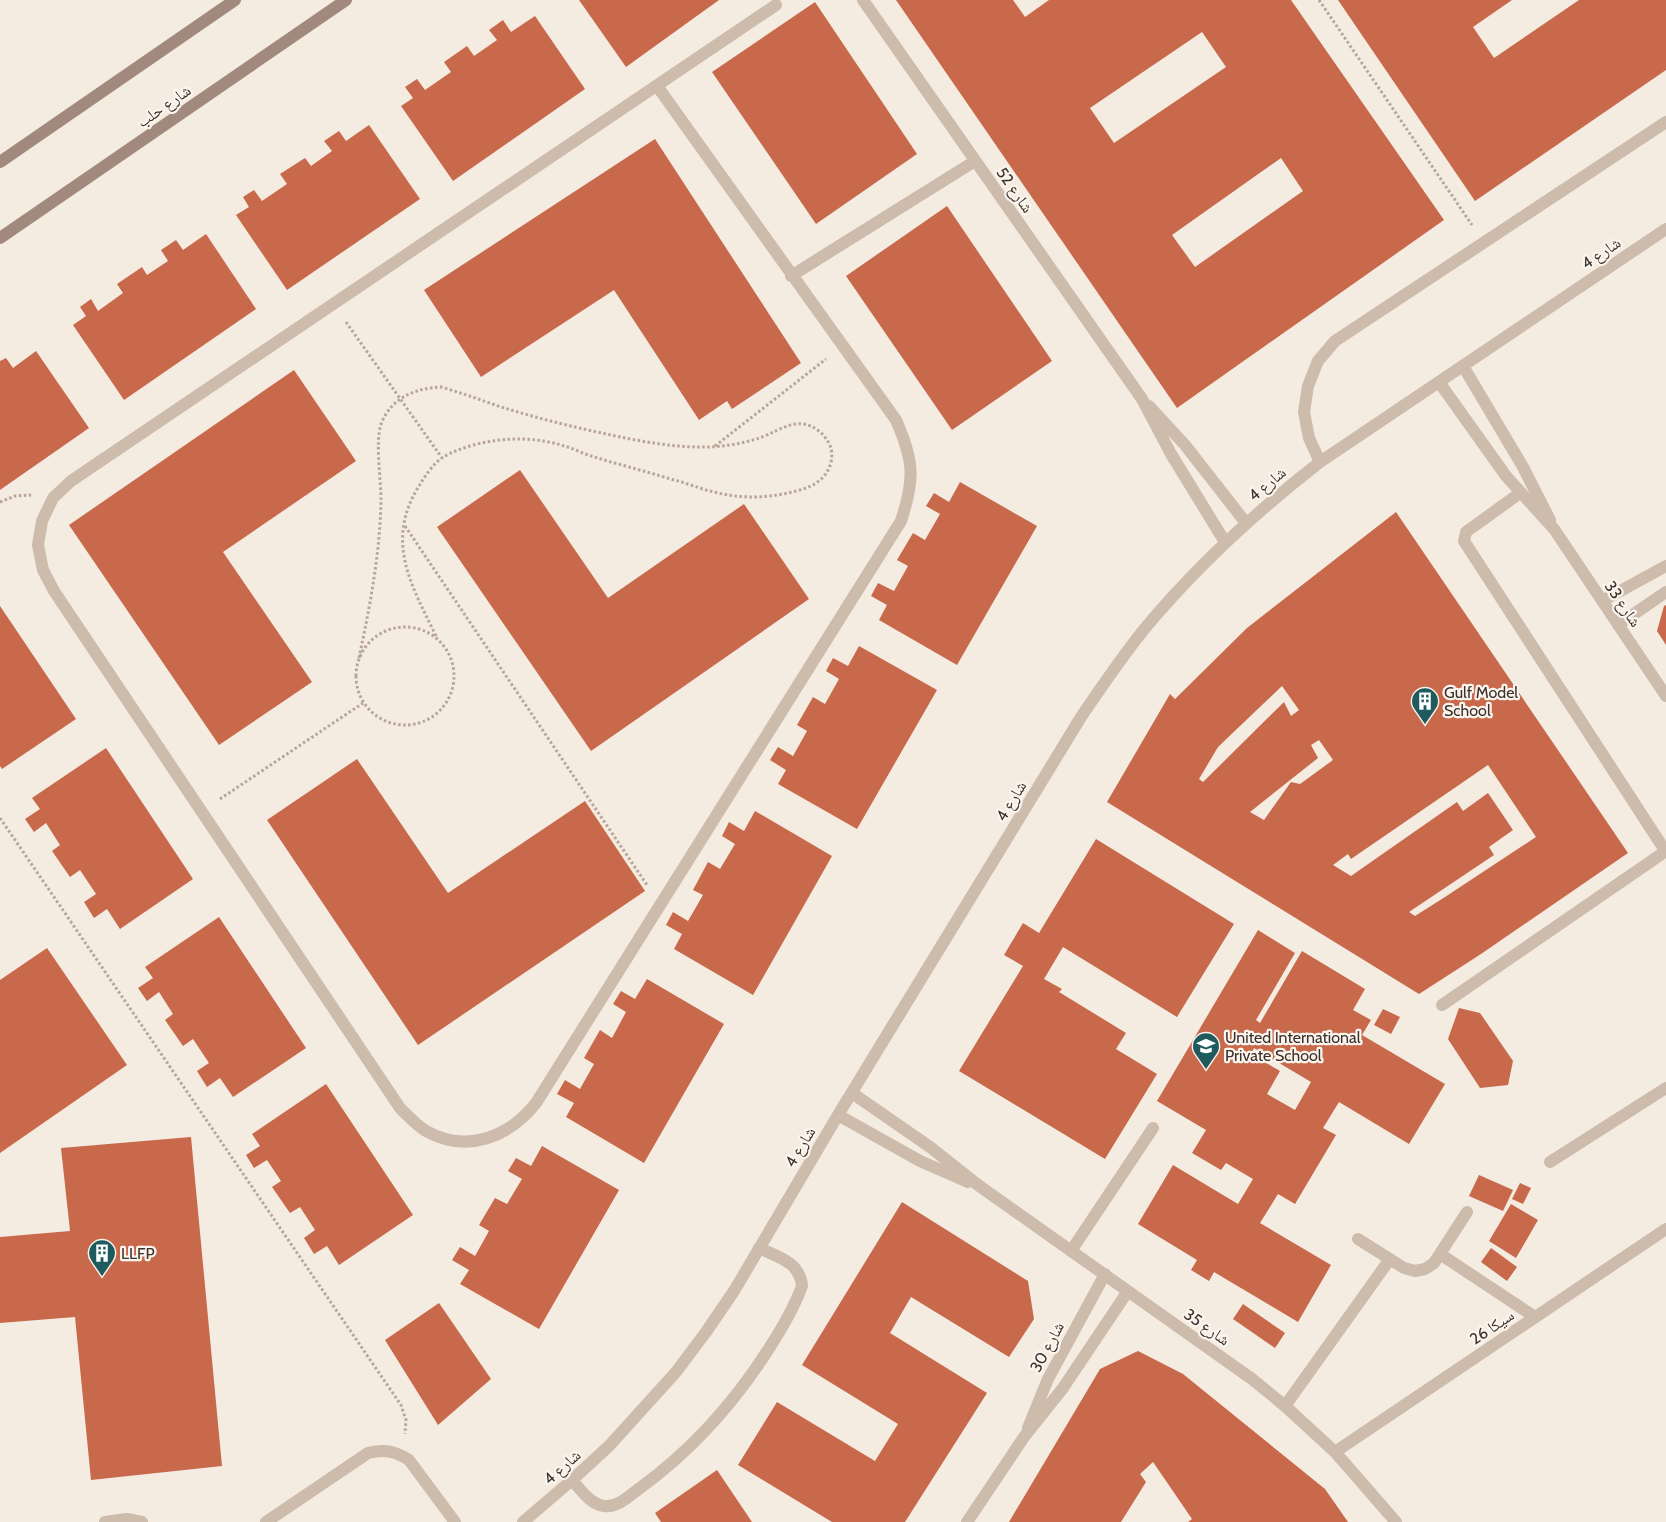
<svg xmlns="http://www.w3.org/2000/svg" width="1666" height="1522" viewBox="0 0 1666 1522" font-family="Cabin,'Noto Naskh Arabic',sans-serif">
<rect width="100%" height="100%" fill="#f4ebe1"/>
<path fill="#c8694b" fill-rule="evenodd" d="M 579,0 L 719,0 L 626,67 Z
M 896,0 L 1013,0 L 1025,17 L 1049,0 L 1291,0 L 1444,220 L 1177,408 ZM 1202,32 L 1226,67 L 1114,143 L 1090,108 ZM 1281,158 L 1303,191 L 1195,267 L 1172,235 Z
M 1338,0 L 1512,0 L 1473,27 L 1494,58 L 1579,0 L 1666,0 L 1666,70 L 1475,201 Z
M 815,2 L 917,154 L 816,224 L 712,72 Z
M 535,16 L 585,89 L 453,181 L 401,106 L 413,98 L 405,87 L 417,79 L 425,90 L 451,72 L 444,62 L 467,46 L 474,56 L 497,40 L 489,30 L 503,20 L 511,32 Z
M 369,125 L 420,199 L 287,290 L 236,215 L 249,207 L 243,197 L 254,190 L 262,201 L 287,184 L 280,174 L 305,158 L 311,166 L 332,151 L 324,141 L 339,131 L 346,141 Z
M 655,139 L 801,363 L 732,409 L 727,401 L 699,420 L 614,290 L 481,377 L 424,290 Z
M 947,206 L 1052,361 L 952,430 L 846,276 Z
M 206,234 L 256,309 L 124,400 L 73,325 L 86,316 L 80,307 L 91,299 L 98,311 L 123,293 L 117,284 L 142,267 L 147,275 L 168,261 L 161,250 L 176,240 L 183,250 Z
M 36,351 L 89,428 L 0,490 L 0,361 L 6,358 L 13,368 Z
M 294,370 L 356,461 L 223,552 L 312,682 L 219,745 L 69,525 Z
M 520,470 L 608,598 L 744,504 L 809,599 L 591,751 L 437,527 Z
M 960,482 L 1037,526 L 957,665 L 879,620 L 887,605 L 871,596 L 878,583 L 894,591 L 908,566 L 897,560 L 913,533 L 925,540 L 940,514 L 926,506 L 934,493 L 949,502 Z
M 1396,512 L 1628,853 L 1481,954 L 1419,994 L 1107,802 L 1170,694 L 1175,699 L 1247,628 ZM 1282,686 L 1299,710 L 1291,716 L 1284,702 L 1203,782 L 1199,779 L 1218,747 ZM 1319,740 L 1333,760 L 1300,784 L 1291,782 L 1264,820 L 1250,812 L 1318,758 L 1311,745 ZM 1488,765 L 1536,837 L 1445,897 L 1415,916 L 1409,912 L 1494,855 L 1489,847 L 1513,830 L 1488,793 L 1463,811 L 1457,802 L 1351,876 L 1333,865 L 1348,854 L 1351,859 Z
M 1666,605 L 1666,645 L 1657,631 L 1664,606 Z
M 0,606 L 76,719 L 2,769 L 0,766 Z
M 859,646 L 937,690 L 857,829 L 778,784 L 786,770 L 770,760 L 778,747 L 793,756 L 807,731 L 797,725 L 813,697 L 825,704 L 839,679 L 826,671 L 833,658 L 848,666 Z
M 106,748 L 193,879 L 120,929 L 107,909 L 94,918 L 84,902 L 96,894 L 80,870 L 70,877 L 52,851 L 60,845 L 46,823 L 34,832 L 25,819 L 40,809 L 32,798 Z
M 357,759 L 448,893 L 585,801 L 645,891 L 418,1045 L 267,820 Z
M 755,811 L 832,856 L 753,995 L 674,949 L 682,934 L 666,925 L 673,912 L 688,921 L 703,895 L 693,890 L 708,862 L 720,869 L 735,844 L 722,836 L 729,822 L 744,831 Z
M 1096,839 L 1234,924 L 1177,1017 L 1063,947 L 1044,979 L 1062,989 L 1059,992 L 1126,1033 L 1116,1049 L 1157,1074 L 1105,1159 L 959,1071 L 1023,966 L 1004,955 L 1023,923 L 1039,933 Z
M 219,917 L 306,1048 L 233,1097 L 220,1078 L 207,1087 L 197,1071 L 209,1063 L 193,1039 L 183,1046 L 165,1020 L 173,1014 L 159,992 L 147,1001 L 138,988 L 153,978 L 145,967 Z
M 1258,930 L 1295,953 L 1256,1020 L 1260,1023 L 1302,951 L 1365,989 L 1353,1010 L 1371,1020 L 1362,1035 L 1445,1084 L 1409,1144 L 1339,1102 L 1323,1128 L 1336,1135 L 1295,1204 L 1278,1194 L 1260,1223 L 1331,1265 L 1298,1322 L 1214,1272 L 1209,1281 L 1191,1270 L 1197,1260 L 1138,1224 L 1173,1165 L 1238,1204 L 1253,1179 L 1226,1163 L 1221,1170 L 1192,1153 L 1206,1130 L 1157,1101 ZM 1254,1048 L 1311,1082 L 1295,1110 L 1267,1094 L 1280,1071 L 1251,1054 Z
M 47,948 L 127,1065 L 0,1153 L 0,980 Z
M 647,979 L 724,1024 L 644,1163 L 566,1117 L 574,1103 L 557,1094 L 565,1080 L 580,1089 L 594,1064 L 584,1058 L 600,1030 L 612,1038 L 626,1012 L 613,1004 L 621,991 L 635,999 Z
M 1459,1008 L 1480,1013 L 1513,1061 L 1508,1085 L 1480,1088 L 1448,1039 Z
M 1383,1009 L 1400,1017 L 1391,1034 L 1374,1025 Z
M 326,1084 L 413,1215 L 339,1265 L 327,1246 L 314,1254 L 304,1238 L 315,1230 L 300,1207 L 290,1213 L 272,1187 L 281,1181 L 267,1160 L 254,1168 L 246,1155 L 260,1146 L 252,1134 Z
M 191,1137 L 222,1466 L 91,1480 L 75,1317 L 0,1323 L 0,1237 L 70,1231 L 61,1148 Z
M 542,1146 L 619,1190 L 539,1329 L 460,1284 L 469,1270 L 452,1260 L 460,1247 L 475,1256 L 489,1231 L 479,1225 L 495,1198 L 507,1204 L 522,1179 L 508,1171 L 516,1158 L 531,1166 Z
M 1479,1175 L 1513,1190 L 1503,1211 L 1469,1196 Z
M 1520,1183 L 1531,1188 L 1523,1204 L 1512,1199 Z
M 902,1202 L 1028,1281 L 1034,1319 L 1009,1357 L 911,1297 L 890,1333 L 987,1393 L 905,1522 L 832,1522 L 738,1465 L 777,1402 L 875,1461 L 898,1424 L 802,1365 Z
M 1511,1204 L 1538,1220 L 1516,1258 L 1489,1241 Z
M 1491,1248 L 1517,1267 L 1507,1281 L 1481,1262 Z
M 439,1303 L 491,1379 L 438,1425 L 385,1340 Z
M 1243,1304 L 1285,1333 L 1275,1348 L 1233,1319 Z
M 1138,1351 L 1183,1374 L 1325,1489 L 1348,1522 L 1188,1522 L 1192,1519 L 1153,1462 L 1140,1474 L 1146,1482 L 1121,1522 L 1009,1522 L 1100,1369 Z
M 717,1470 L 752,1522 L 661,1522 L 655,1513 Z"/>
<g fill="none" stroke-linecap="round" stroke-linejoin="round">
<path stroke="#b9a596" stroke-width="3" stroke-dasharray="2.5 2.5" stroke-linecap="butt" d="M 1319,0 L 1472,225
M 346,322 L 442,458
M 715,446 L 826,359
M 0,502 L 15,496 L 31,495
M 405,526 L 647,885
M356 676a49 49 0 1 1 98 0a49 49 0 1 1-98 0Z
M 359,658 C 370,606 380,554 381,500 C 381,479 375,443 381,424 C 391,398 415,388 441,387 C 462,393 481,400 501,407 C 534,417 568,426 602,433 C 638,441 674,448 710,447 C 727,446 746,443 762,437 C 783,429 798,415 819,431 C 824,435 829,442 831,448 C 835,467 823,482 806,488 C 777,498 744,500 714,492 C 700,489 687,483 674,480 C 645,471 616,464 588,455 C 580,452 572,448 564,446 C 549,441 533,439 518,439 C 495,439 462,445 442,458 C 433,464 425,476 419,486 C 384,542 412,586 437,638
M 220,799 L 363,703
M 0,818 L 401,1405 L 406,1420 L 405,1434"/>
<path stroke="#cdbbac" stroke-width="12" d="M 1520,493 L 1466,532 L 1464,541 L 1666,852
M 1442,1005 L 1666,851
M 1550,1162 L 1666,1088
M 1358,1239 L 1404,1268 L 1415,1271 L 1425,1269 L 1434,1263 L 1467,1212
M 1071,1251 L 1153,1128
M 1440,1254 L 1535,1317
M 1285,1406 L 1390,1259
M 572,1480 C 581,1490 590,1504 604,1506 C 618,1508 630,1495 640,1488 C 692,1450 734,1403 768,1350 C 781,1330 794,1308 802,1286 C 800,1262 778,1257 759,1248
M 105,1522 L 127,1519 L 142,1522
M 266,1522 L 368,1453 C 385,1449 395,1451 409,1460 L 455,1522"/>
<path stroke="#cdbbac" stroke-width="12" d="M 863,0 L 1142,399 L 1171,454 L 1225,542
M 657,86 L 896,420 C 914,461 915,479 901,521 L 536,1103 C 509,1137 467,1154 426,1131 C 416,1125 408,1116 400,1108 L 54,591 L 43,570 L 38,545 L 42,521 L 53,498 L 71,481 L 776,5
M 791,276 L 975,161
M 1463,366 L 1523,467 L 1550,520
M 1439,382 L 1506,476 L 1554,529 L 1666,696
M 1149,406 L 1185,445 L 1246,523
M 1320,462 L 1309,438 L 1304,412 L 1308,386 L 1318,361 L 1335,341 L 1666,122
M 1602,601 L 1666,566
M 1618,625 L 1666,592
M 852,1093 L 930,1147 L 978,1185 L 1252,1379 L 1285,1406 L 1335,1452 L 1396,1522
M 838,1115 L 920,1161 L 968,1182
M 1028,1428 L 1048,1379 L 1105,1274
M 1335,1452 L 1666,1229
M 523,1522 L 572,1480 L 609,1446 L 676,1372 L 706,1332 L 734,1291 L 838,1115 L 1081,717 C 1102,686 1123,655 1146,627 C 1198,565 1257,511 1320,462 L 1666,229
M 967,1522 L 1024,1437 L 1063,1388 L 1128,1291"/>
<path stroke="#a18a7d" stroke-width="12" d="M 0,162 L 235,0
M 0,238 L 346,0"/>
</g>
<defs>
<g id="building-pin" transform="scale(1.4375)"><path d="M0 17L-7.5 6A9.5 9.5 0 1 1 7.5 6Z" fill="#1f5a5e" stroke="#fbf5ee"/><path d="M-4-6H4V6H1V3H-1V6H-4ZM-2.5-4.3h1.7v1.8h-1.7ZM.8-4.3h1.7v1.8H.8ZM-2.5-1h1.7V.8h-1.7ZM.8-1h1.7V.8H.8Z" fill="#fff"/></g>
<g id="school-pin" transform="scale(1.4375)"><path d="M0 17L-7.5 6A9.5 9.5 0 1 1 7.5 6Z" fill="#1f5a5e" stroke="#fbf5ee"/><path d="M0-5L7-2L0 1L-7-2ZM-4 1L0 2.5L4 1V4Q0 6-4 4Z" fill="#fff"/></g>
</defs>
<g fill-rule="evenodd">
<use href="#building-pin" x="1425" y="701"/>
<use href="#school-pin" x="1206" y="1046"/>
<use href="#building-pin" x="102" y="1253"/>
</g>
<g text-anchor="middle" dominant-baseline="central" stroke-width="4.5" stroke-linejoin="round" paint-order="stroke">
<g font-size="16" fill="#3b302b" stroke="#fbf5ee">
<text transform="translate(164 106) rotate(-35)">شارع حلب</text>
<text transform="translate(1015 190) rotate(55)">شارع 52</text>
<text transform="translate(1601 253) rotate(-34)">شارع 4</text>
<text transform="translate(1267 484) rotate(-40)">شارع 4</text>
<text transform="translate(1623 604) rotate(56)">شارع 33</text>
<text transform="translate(1011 801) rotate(-59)">شارع 4</text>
<text transform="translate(800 1147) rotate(-59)">شارع 4</text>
<text transform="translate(1207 1327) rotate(35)">شارع 35</text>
<text transform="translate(1492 1327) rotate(-34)">سيكا 26</text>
<text transform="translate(1047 1347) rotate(-62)">شارع 30</text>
<text transform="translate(562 1467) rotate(-42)">شارع 4</text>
</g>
<g font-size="16" fill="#3b302b" stroke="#fbf5ee" text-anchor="start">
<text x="1444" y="692">Gulf Model<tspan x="1444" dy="18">School</tspan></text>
<text x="1225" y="1037">United International<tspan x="1225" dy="18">Private School</tspan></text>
<text x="121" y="1253">LLFP</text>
</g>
</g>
</svg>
